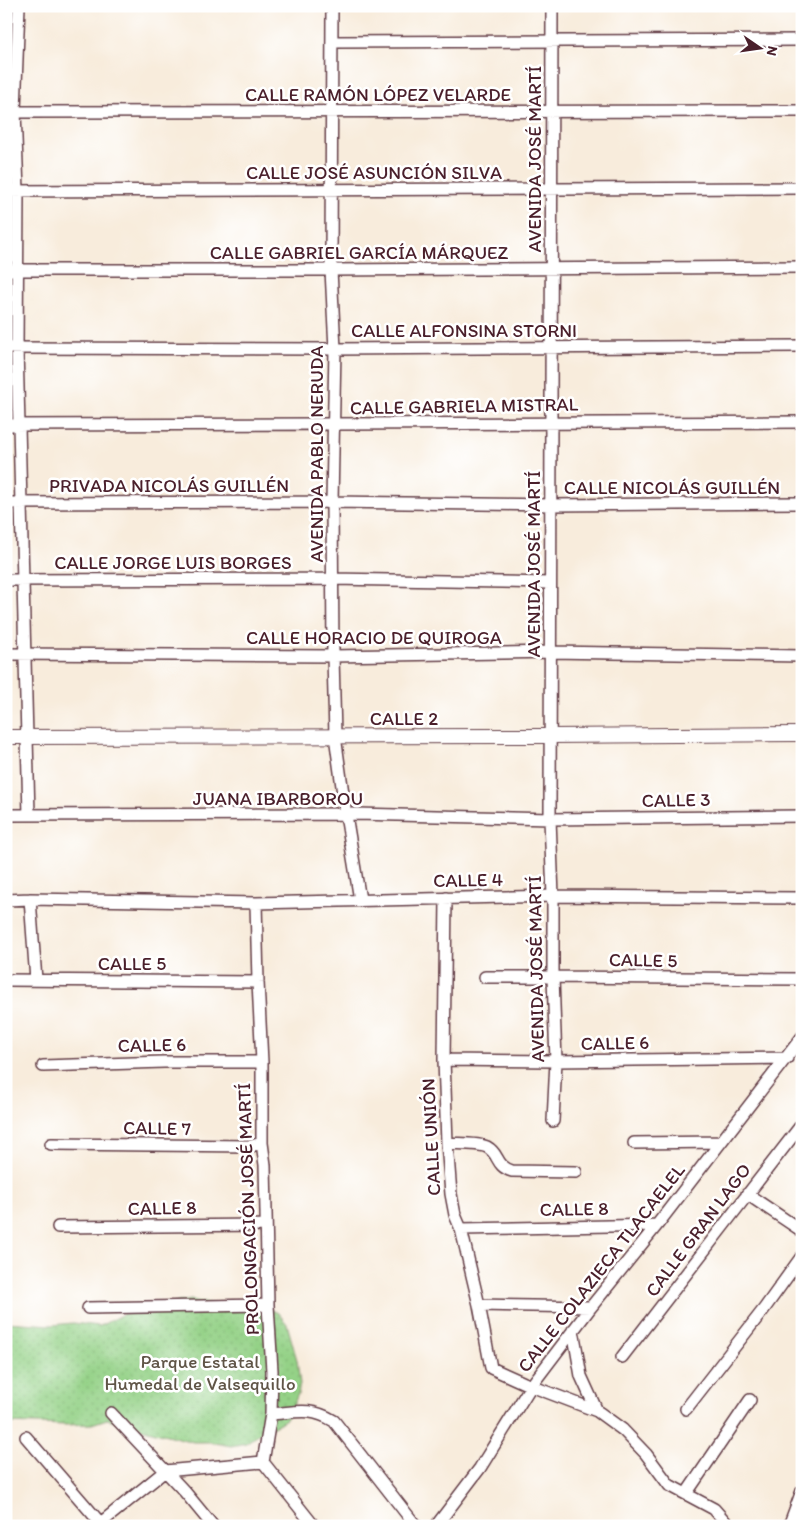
<svg xmlns="http://www.w3.org/2000/svg" width="808" height="1532" viewBox="0 0 808 1532" font-family="Itim,sans-serif">
<defs>
<pattern id="park-dots" width="8" height="8" patternUnits="userSpaceOnUse" patternTransform="scale(1.25)"><rect width="8" height="8" fill="#94d287"/><path d="M2 2h.1M6 6h.1" fill="none" stroke="#81b475" stroke-width="1.8" stroke-linecap="round"/></pattern>
</defs>
<rect width="100%" height="100%" fill="#fff"/>
<filter id="ink" filterUnits="userSpaceOnUse"><feTurbulence type="fractalNoise" baseFrequency=".02" numOctaves="2"/><feDisplacementMap in="SourceGraphic" scale="10" xChannelSelector="R" yChannelSelector="G"/><feConvolveMatrix kernelMatrix="1 2 1 2 8 2 1 2 1" color-interpolation-filters="sRGB"/></filter>
<filter id="wash" filterUnits="userSpaceOnUse"><feTurbulence type="fractalNoise" baseFrequency=".0096" numOctaves="4" result="noise"/><feDisplacementMap in="SourceGraphic" scale="20" xChannelSelector="R" yChannelSelector="G"/><feGaussianBlur stdDeviation="1.12" result="paint"/><feColorMatrix in="noise" values="0 0 0 0 0 0 0 0 0 0 0 0 0 0 0 0 0 1.4 0 .05"/><feComposite in="paint" operator="in"/></filter>
<g filter="url(#wash)">
<rect width="100%" height="100%" fill="#f8ecdc"/>
<path fill="url(#park-dots)" stroke="#6f7859" d="M 191,1300 L 224,1306 L 264,1306 L 278,1313 L 287,1324 L 297,1360 L 300,1384 L 298,1394 L 290,1413 L 284,1421 L 261,1432 L 246,1443 L 231,1446 L 210,1442 L 193,1442 L 107,1419 L 92,1424 L 66,1425 L 6,1423 L 6,1322 L 52,1325 L 73,1323 L 100,1326 L 123,1314 L 133,1313 L 148,1315 L 178,1302 Z"/>
</g>
<g filter="url(#ink)">
<g fill="none" stroke-linecap="round" stroke-linejoin="round">
<g stroke="#643e46" stroke-width="14">
<path id="minor" d="M 19,6 L 15,111 L 18,191 L 17,348 L 29,815
M 332,6 L 331,270 L 335,349 L 332,502 L 333,656 L 335,736 L 346,815 L 360,900
M 552,6 L 550,819 L 553,896 L 553,977 L 556,1061 L 553,1121
M 332,42 L 802,40
M 6,112 L 802,111
M 6,191 L 802,188
M 6,270 L 331,270 L 802,267
M 6,348 L 335,349 L 802,346
M 6,425 C 271,426 537,422 802,422
M 6,503 L 332,502 L 551,505 L 802,503
M 6,580 L 333,579 L 550,583
M 6,654 L 333,656 L 550,652 L 802,656
M 6,815 L 357,814 L 550,819 L 802,816
M 446,898 L 444,1060 L 447,1143 L 451,1194 L 455,1215 L 461,1229 L 479,1305 L 491,1368 L 531,1386 L 597,1411 L 623,1430 L 646,1454 L 669,1485 L 714,1509 L 729,1526
M 30,899 L 36,980
M 6,900 L 30,899 L 256,903 L 553,896 L 802,898
M 256,903 L 258,982 L 262,1062 L 262,1143 L 265,1165 L 268,1305 L 272,1371 L 271,1414 L 263,1462 L 314,1526
M 485,977 L 553,977 L 802,979
M 6,980 L 258,982
M 444,1060 L 556,1061 L 787,1058
M 43,1066 L 164,1062 L 262,1062
M 447,1143 C 458,1144 478,1143 487,1147 C 500,1154 495,1166 512,1171 L 576,1172
M 634,1143 L 720,1142
M 51,1144 L 251,1146 L 262,1143
M 747,1194 L 802,1231
M 58,1227 L 266,1225
M 461,1229 L 657,1225
M 479,1305 L 591,1307
M 88,1308 L 268,1305
M 573,1330 L 581,1376 L 597,1411
M 622,1357 L 802,1124
M 686,1409 L 764,1309 L 802,1256
M 111,1413 L 185,1492 L 213,1526
M 271,1414 C 297,1412 311,1407 334,1421 L 416,1526
M 26,1437 L 103,1526
M 686,1494 L 750,1400
M 97,1526 L 165,1471 L 263,1462
M 436,1526 L 480,1468 L 531,1386 L 591,1307 L 657,1225 L 802,1037
M 789,1526 L 802,1491"/>
</g>
<g stroke="#643e46" stroke-width="16">
<path id="tertiary" d="M 6,737 L 550,736 L 802,734"/>
</g>
<use href="#minor" stroke="#fff" stroke-width="11"/>
<use href="#tertiary" stroke="#fff" stroke-width="14"/>
</g>
</g>
<g text-anchor="middle" dominant-baseline="central" stroke-width="5" stroke-linejoin="round" paint-order="stroke">
<g font-size="19" fill="#4a1f2b" stroke="#fff">
<text x="378" y="94">CALLE RAMÓN LÓPEZ VELARDE</text>
<text transform="translate(534 159) rotate(-90)">AVENIDA JOSÉ MARTÍ</text>
<text x="374" y="172">CALLE JOSÉ ASUNCIÓN SILVA</text>
<text x="359" y="252">CALLE GABRIEL GARCÍA MÁRQUEZ</text>
<text x="464" y="330">CALLE ALFONSINA STORNI</text>
<text transform="translate(464 406) rotate(-1)">CALLE GABRIELA MISTRAL</text>
<text transform="translate(316 454) rotate(-90)">AVENIDA PABLO NERUDA</text>
<text x="169" y="485">PRIVADA NICOLÁS GUILLÉN</text>
<text x="672" y="487">CALLE NICOLÁS GUILLÉN</text>
<text x="173" y="562">CALLE JORGE LUIS BORGES</text>
<text transform="translate(533 564) rotate(-90)">AVENIDA JOSÉ MARTÍ</text>
<text x="374" y="637">CALLE HORACIO DE QUIROGA</text>
<text x="404" y="718">CALLE 2</text>
<text x="278" y="798">JUANA IBARBOROU</text>
<text transform="translate(676 800) rotate(-1)">CALLE 3</text>
<text transform="translate(468 880) rotate(-1)">CALLE 4</text>
<text transform="translate(643 960) rotate(1)">CALLE 5</text>
<text x="132" y="963">CALLE 5</text>
<text transform="translate(536 969) rotate(-91)">AVENIDA JOSÉ MARTÍ</text>
<text transform="translate(615 1043) rotate(-1)">CALLE 6</text>
<text transform="translate(152 1045) rotate(-1)">CALLE 6</text>
<text transform="translate(157 1128) rotate(1)">CALLE 7</text>
<text transform="translate(431 1137) rotate(-93)">CALLE UNIÓN</text>
<text transform="translate(162 1208) rotate(-1)">CALLE 8</text>
<text transform="translate(248 1209) rotate(-92)">PROLONGACIÓN JOSÉ MARTÍ</text>
<text transform="translate(574 1209) rotate(-1)">CALLE 8</text>
<text transform="translate(698 1230) rotate(-53)">CALLE GRAN LAGO</text>
<text transform="translate(601 1268) rotate(-52)">CALLE COLAZIECA TLACAELEL</text>
</g>
<g font-size="19" fill="#605547" stroke="#fff">
<text x="200" y="1361">Parque Estatal<tspan x="200" dy="22">Humedal de Valsequillo</tspan></text>
</g>
</g>
<rect width="808" height="1532" fill="none" stroke="#fff" stroke-width="25"/>
<g transform="translate(760 48) rotate(103)" stroke="#ffffff" stroke-width="4" paint-order="stroke">
<path d="M0-4L9 19L0 12L-9 19Z" fill="#4a1f2b"/>
<text y="-8" font-size="14" font-weight="bold" text-anchor="middle" fill="#4a1f2b">N</text>
</g>
</svg>
